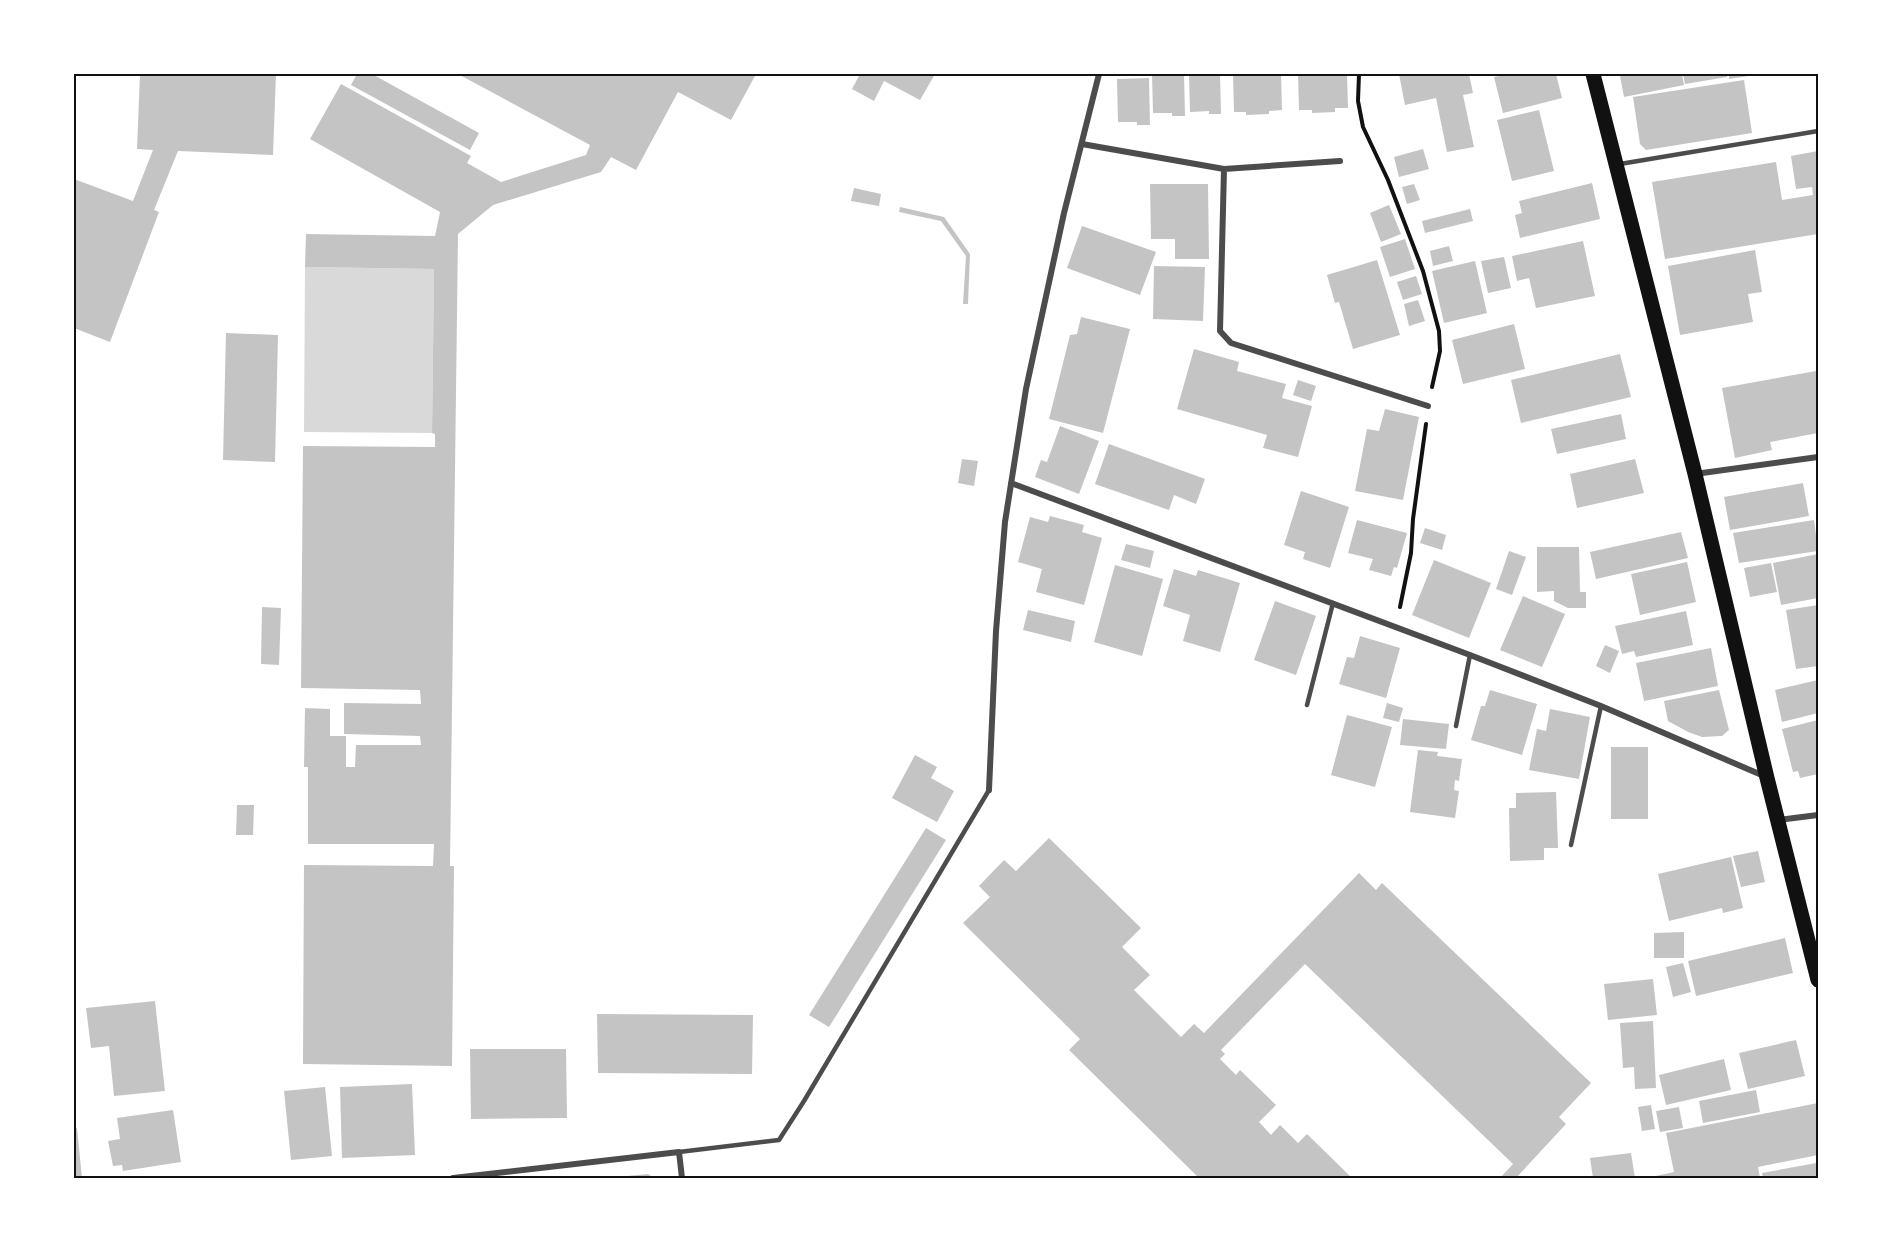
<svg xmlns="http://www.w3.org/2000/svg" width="1892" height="1252" viewBox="0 0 1892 1252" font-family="'Roboto Condensed',sans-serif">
<rect width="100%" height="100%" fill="#fff"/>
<path fill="#d9d9d9" d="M 305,267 L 434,269 L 432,433 L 304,432 Z"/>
<path fill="#c4c4c4" d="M 140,74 L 276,74 L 273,155 L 178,151 L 154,210 L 159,212 L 110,342 L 74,328 L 74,179 L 133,201 L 153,150 L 137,149 Z
M 357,74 L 372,74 L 479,133 L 470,150 L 351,85 Z
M 458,74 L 756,74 L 731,120 L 678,92 L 636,170 L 611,157 L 601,172 L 493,205 L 458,234 L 450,866 L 454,866 L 452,1066 L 303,1064 L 304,865 L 433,866 L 434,844 L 308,844 L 308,767 L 304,767 L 305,708 L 330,709 L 330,736 L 346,736 L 346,767 L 355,767 L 356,745 L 421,745 L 420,736 L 344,734 L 344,703 L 421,704 L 420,690 L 301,688 L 303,446 L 435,447 L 435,434 L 432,433 L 434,269 L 305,267 L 306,234 L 435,236 L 440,212 L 310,139 L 341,84 L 471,156 L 467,163 L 501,182 L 586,155 L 590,145 Z
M 860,74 L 935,74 L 920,100 L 884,81 L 874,101 L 852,89 Z
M 1152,74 L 1184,74 L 1185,116 L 1172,116 L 1172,113 L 1153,113 Z
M 1189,74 L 1220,74 L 1221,114 L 1209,114 L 1209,111 L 1190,112 Z
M 1233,74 L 1281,74 L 1282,110 L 1269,111 L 1269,114 L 1246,115 L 1246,112 L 1234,112 Z
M 1298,74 L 1347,74 L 1348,108 L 1335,108 L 1335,112 L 1312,113 L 1312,110 L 1299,110 Z
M 1399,74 L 1469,74 L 1473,93 L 1463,95 L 1474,147 L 1447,152 L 1436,98 L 1405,105 Z
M 1509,74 L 1556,74 L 1562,98 L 1503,113 L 1494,77 Z
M 1627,74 L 1682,74 L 1684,85 L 1624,97 L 1620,76 Z
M 1683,74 L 1727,74 L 1727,77 L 1685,84 Z
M 1729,74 L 1755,74 L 1755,75 L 1729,79 Z
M 1149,78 L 1150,125 L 1137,125 L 1137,122 L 1118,122 L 1117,79 Z
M 1744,80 L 1752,133 L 1646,150 L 1640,144 L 1633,97 Z
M 1539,110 L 1554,171 L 1512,181 L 1497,120 Z
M 1423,149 L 1429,169 L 1399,177 L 1394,157 Z
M 1818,151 L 1818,234 L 1665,259 L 1652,182 L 1776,162 L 1782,200 L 1813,195 L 1812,187 L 1796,189 L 1791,156 Z
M 1592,183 L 1600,219 L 1520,238 L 1515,215 L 1522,213 L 1519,201 Z
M 1150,184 L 1208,184 L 1209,259 L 1175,259 L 1175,239 L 1151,239 Z
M 1414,184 L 1420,200 L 1407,204 L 1402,187 Z
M 854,188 L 881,194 L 879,206 L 851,201 Z
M 1389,205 L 1401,234 L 1381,242 L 1370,213 Z
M 900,207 L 944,217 L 970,254 L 968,304 L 963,304 L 966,256 L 941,221 L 899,212 Z
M 1470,209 L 1473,221 L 1425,233 L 1422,221 Z
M 1082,226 L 1156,252 L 1140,295 L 1067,268 Z
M 1405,239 L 1415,269 L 1390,277 L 1380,247 Z
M 1583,241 L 1595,296 L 1536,308 L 1529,278 L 1517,281 L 1512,256 Z
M 1449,246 L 1453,261 L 1433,266 L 1430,251 Z
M 1755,250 L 1762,292 L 1748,294 L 1753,322 L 1680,335 L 1668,266 Z
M 1504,257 L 1511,288 L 1488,293 L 1481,261 Z
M 1377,260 L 1400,335 L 1353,349 L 1339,302 L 1335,303 L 1327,275 Z
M 1475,261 L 1487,313 L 1444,323 L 1432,271 Z
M 1154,266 L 1205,267 L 1203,321 L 1153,319 Z
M 1416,276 L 1422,294 L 1403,300 L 1397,282 Z
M 1418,300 L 1425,321 L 1409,326 L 1404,304 Z
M 1081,317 L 1130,329 L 1103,433 L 1049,419 L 1070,335 L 1077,334 Z
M 1514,324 L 1525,369 L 1463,384 L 1452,340 Z
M 226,333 L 278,335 L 275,462 L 223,460 Z
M 1194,349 L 1239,362 L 1237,371 L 1286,384 L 1282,398 L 1312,406 L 1298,457 L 1263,448 L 1267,435 L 1177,409 Z
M 1620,354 L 1631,397 L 1521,423 L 1511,380 Z
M 1816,371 L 1818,383 L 1818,433 L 1770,442 L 1772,450 L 1735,458 L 1722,388 Z
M 1298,380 L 1316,386 L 1311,401 L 1293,395 Z
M 1385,409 L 1419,417 L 1403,500 L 1355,491 L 1367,429 L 1379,431 Z
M 1621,414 L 1626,439 L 1557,454 L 1551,429 Z
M 1060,426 L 1099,441 L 1079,494 L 1035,477 L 1041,460 L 1047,462 Z
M 1109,444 L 1205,479 L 1196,504 L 1174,495 L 1169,510 L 1095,484 Z
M 962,459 L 978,461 L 974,486 L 958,483 Z
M 1635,459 L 1644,493 L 1577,508 L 1570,474 Z
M 1803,483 L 1809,516 L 1730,530 L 1724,497 Z
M 1301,491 L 1349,507 L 1330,568 L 1303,559 L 1305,552 L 1284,545 Z
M 1050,516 L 1084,525 L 1082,532 L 1102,538 L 1084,605 L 1036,592 L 1042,569 L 1018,562 L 1030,517 L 1048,522 Z
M 1357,520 L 1407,533 L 1397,568 L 1394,567 L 1391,576 L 1369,570 L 1373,559 L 1348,553 Z
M 1814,520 L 1818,551 L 1739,563 L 1733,533 Z
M 1425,528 L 1446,535 L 1442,550 L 1420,543 Z
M 1681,532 L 1688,558 L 1596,579 L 1590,552 Z
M 1126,544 L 1154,551 L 1150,568 L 1121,560 Z
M 1537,547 L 1579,547 L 1580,592 L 1586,592 L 1586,608 L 1568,608 L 1554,601 L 1554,591 L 1537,592 Z
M 1509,551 L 1526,557 L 1512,595 L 1496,589 Z
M 1818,554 L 1818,598 L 1781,605 L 1773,563 Z
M 1434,560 L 1491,583 L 1469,638 L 1412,615 Z
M 1687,562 L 1696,602 L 1640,615 L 1631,574 Z
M 1771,563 L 1777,592 L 1750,597 L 1744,568 Z
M 1115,565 L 1163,579 L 1142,656 L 1094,642 Z
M 1174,569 L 1196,576 L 1198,570 L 1240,583 L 1220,652 L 1183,641 L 1190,615 L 1163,606 Z
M 1523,596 L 1565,614 L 1542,667 L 1500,650 Z
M 1275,601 L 1316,616 L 1296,675 L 1254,660 Z
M 1818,605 L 1818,666 L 1796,669 L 1786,610 Z
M 262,607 L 281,608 L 279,665 L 261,664 Z
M 1028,610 L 1075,621 L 1071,642 L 1023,630 Z
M 1686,611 L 1693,645 L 1636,657 L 1634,651 L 1622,654 L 1615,626 Z
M 1360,636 L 1400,648 L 1386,698 L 1339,684 L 1347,657 L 1354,658 Z
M 1605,645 L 1619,651 L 1610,673 L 1596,666 Z
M 1711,648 L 1718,686 L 1644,701 L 1636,663 Z
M 1818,680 L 1818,713 L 1782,722 L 1775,690 Z
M 1490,690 L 1537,704 L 1522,755 L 1471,740 L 1481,706 L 1485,706 Z
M 1719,690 L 1729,730 L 1722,736 L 1702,737 L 1688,732 L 1668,721 L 1664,701 Z
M 1387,703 L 1403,708 L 1399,722 L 1383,718 Z
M 1550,709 L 1590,717 L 1579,779 L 1529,770 L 1537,729 L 1546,731 Z
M 1347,715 L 1392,727 L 1375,787 L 1331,775 Z
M 1403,719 L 1449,724 L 1446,749 L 1400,745 Z
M 1818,720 L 1818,774 L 1800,778 L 1798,771 L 1793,772 L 1782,729 Z
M 1611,747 L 1648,747 L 1648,819 L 1611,819 Z
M 1418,750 L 1438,752 L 1437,756 L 1462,759 L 1459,781 L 1455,780 L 1454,790 L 1459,791 L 1455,818 L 1410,812 Z
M 915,755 L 937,767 L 931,778 L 954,791 L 937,822 L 892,798 Z
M 1556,792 L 1558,848 L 1544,848 L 1544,860 L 1510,861 L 1509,808 L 1516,808 L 1516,793 Z
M 237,805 L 254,805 L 253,835 L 236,835 Z
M 926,828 L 946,840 L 829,1027 L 809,1015 Z
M 1049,838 L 1141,928 L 1122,947 L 1150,975 L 1134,990 L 1181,1037 L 1194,1024 L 1204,1033 L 1359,873 L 1376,890 L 1382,883 L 1591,1083 L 1559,1117 L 1566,1124 L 1516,1178 L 1500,1178 L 1513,1164 L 1305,964 L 1221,1050 L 1225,1054 L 1220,1059 L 1236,1075 L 1240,1070 L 1276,1105 L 1259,1122 L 1271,1135 L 1280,1125 L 1298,1143 L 1307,1134 L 1352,1178 L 1199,1178 L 1069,1050 L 1080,1039 L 963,923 L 990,897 L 979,886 L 1004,860 L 1016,871 Z
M 1758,851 L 1765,882 L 1741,887 L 1733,856 Z
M 1731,857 L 1743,908 L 1723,913 L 1722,908 L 1669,921 L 1658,874 Z
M 1684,932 L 1684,958 L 1654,958 L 1654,933 Z
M 1785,938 L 1793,973 L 1696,996 L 1688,961 Z
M 1683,963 L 1691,992 L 1673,997 L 1666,967 Z
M 1653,979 L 1657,1015 L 1608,1020 L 1604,984 Z
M 155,1001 L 165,1091 L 114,1096 L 109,1046 L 91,1048 L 86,1008 Z
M 597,1014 L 753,1015 L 752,1074 L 598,1073 Z
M 1653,1021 L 1656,1088 L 1635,1089 L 1634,1067 L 1623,1068 L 1620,1023 Z
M 1796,1040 L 1805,1076 L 1748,1089 L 1739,1053 Z
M 470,1049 L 566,1049 L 567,1118 L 471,1119 Z
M 1724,1059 L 1731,1090 L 1666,1105 L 1659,1075 Z
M 412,1084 L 415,1155 L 342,1158 L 340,1087 Z
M 325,1087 L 332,1156 L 291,1160 L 284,1091 Z
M 1756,1090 L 1760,1112 L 1703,1123 L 1699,1101 Z
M 1818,1103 L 1818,1155 L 1758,1167 L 1760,1178 L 1651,1178 L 1651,1177 L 1674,1172 L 1666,1133 Z
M 1651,1105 L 1655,1129 L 1642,1131 L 1638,1107 Z
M 1679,1107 L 1683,1128 L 1660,1132 L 1656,1111 Z
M 173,1110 L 181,1162 L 123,1171 L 122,1165 L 113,1166 L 108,1141 L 120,1139 L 117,1118 Z
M 77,1128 L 82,1178 L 74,1178 L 74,1129 Z
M 1631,1153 L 1635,1178 L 1593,1178 L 1590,1158 Z
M 1816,1163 L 1818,1178 L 1763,1178 L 1762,1173 Z
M 648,1174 L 654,1178 L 618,1178 L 617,1177 Z"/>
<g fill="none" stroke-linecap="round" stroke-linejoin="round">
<path stroke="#111" stroke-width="4" d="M 1359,74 L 1358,101 L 1363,127 L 1388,180 L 1423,271 L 1439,331 L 1440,351 L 1432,387
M 1400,607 L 1411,553 L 1413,519 L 1426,424"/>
<path stroke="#4c4c4c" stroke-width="4.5" d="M 1620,164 L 1818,131
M 1307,705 L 1333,603
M 1456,726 L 1470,655
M 1571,845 L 1601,706
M 679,1152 L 779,1140 L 804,1101 L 989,790"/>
<path stroke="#4c4c4c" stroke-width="6" d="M 1082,144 L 1224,169 L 1340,161
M 1224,169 L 1220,331 L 1231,343 L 1428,406
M 1695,474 L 1818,457
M 1011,483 L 1470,655 L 1601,706 L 1764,776
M 989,790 L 996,631 L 1005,522 L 1026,389 L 1064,213 L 1099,74
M 1778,820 L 1818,815
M 453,1178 L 679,1152 L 682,1178"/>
<path stroke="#111" stroke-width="15" d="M 1593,74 L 1695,474 L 1767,778 L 1818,980"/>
</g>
<rect width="1892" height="1252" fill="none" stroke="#ffffff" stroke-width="150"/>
<rect x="75" y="75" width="1742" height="1102" fill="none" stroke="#111" stroke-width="2"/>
</svg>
